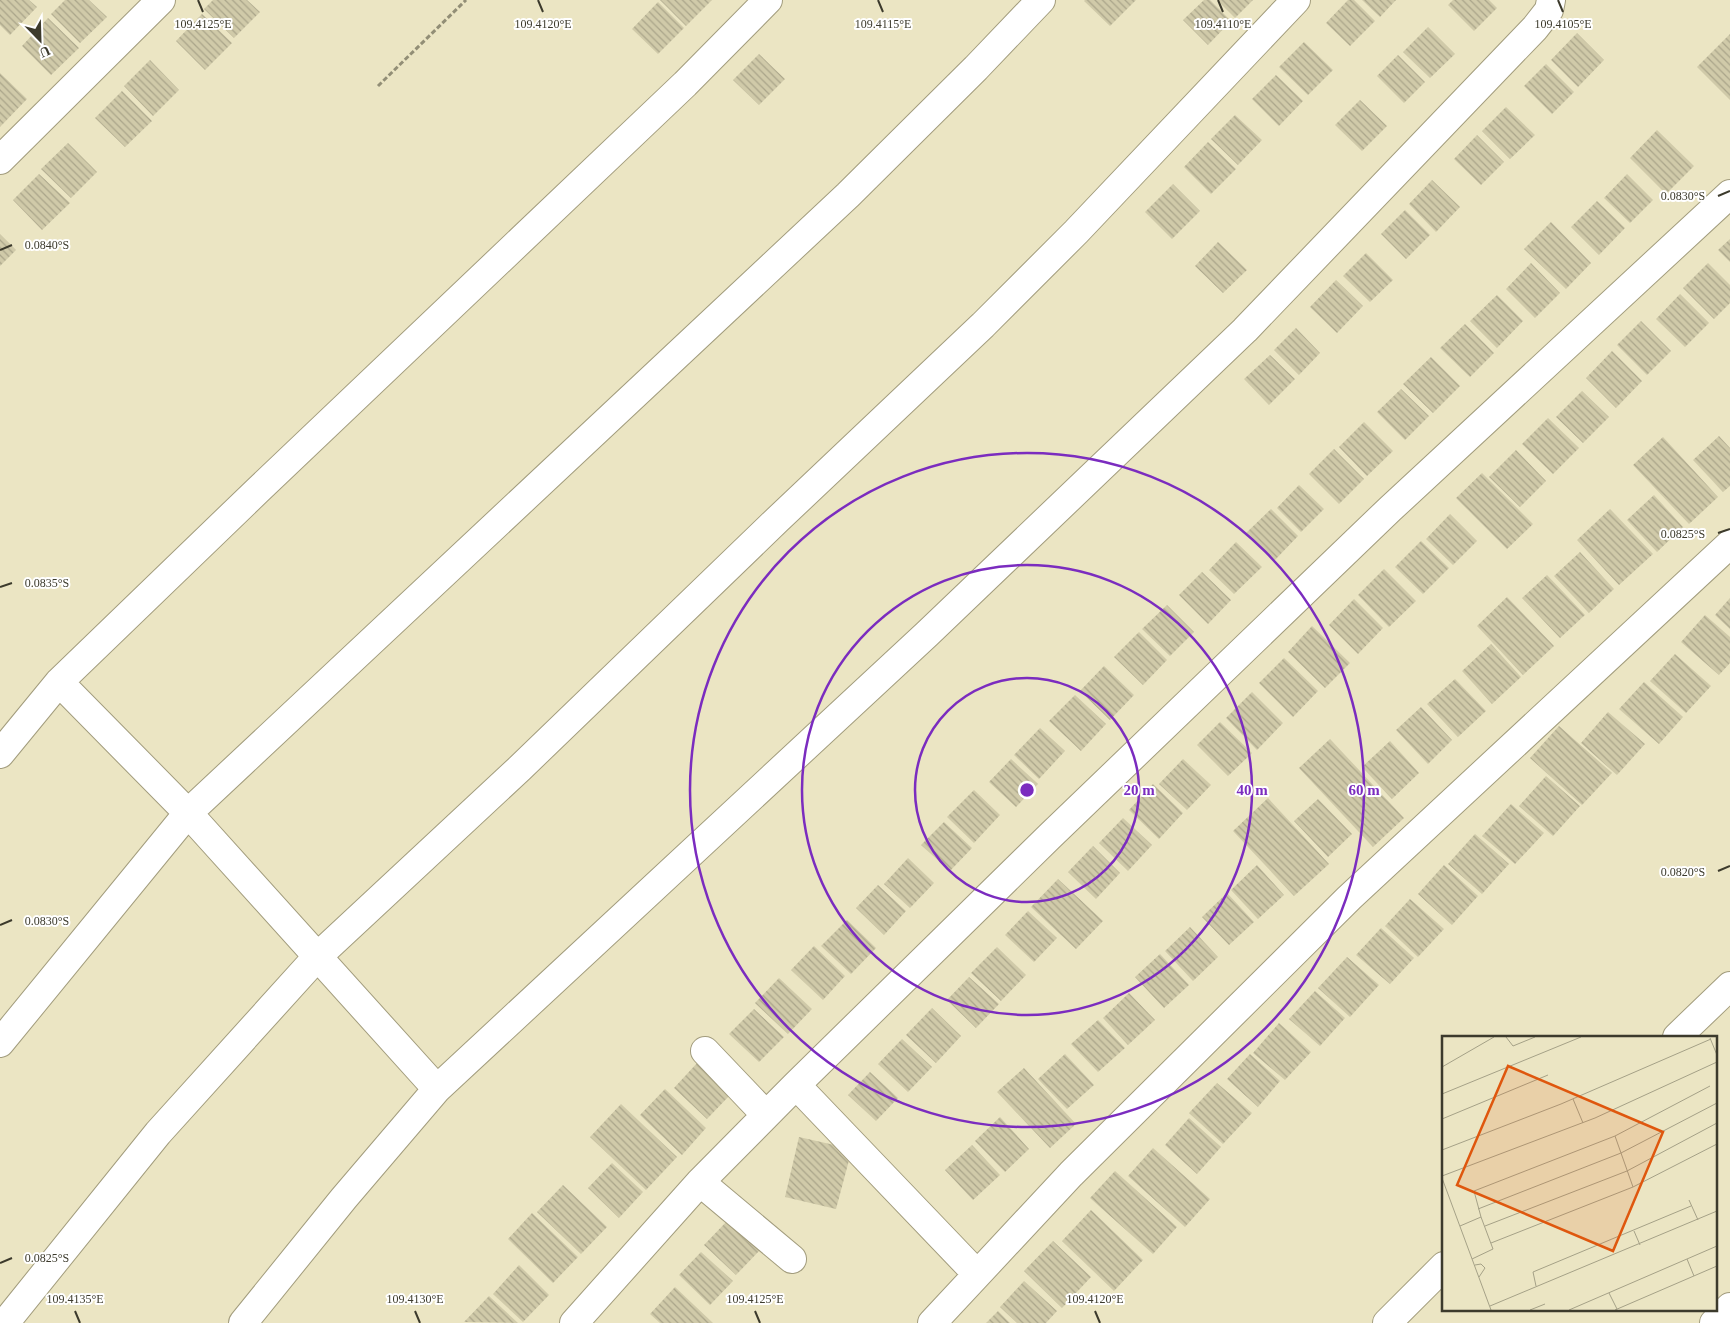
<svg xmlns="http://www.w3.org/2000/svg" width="1730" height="1323" viewBox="0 0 1730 1323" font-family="Georgia,serif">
<defs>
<pattern id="building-back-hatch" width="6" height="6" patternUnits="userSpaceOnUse" patternTransform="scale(1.25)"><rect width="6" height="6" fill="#d0caa9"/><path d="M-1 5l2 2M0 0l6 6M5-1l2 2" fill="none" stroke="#aaa58a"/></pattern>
</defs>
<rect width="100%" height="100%" fill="#ebe5c3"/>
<path fill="url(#building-back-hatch)" d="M 0,0 L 29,0 L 37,7 L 10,35 L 0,25 Z
M 65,0 L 89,0 L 107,17 L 80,43 L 51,14 Z
M 213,0 L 247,0 L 260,12 L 234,38 L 204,9 Z
M 660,0 L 712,0 L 686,26 Z
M 1085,0 L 1136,0 L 1110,26 L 1084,1 Z
M 1204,0 L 1210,0 L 1231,21 L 1208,45 L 1183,20 Z
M 1217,0 L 1253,0 L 1235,18 Z
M 1348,0 L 1354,0 L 1375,21 L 1350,46 L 1326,23 Z
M 1362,0 L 1396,0 L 1380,17 Z
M 1453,0 L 1489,0 L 1497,8 L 1474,31 L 1448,5 Z
M 658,2 L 684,28 L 658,54 L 632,29 Z
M 202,14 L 232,43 L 205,70 L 176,41 Z
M 48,18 L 79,48 L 51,75 L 22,46 Z
M 1428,27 L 1455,54 L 1430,78 L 1403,52 Z
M 1577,33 L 1604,60 L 1578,87 L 1551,60 Z
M 1730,34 L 1730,100 L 1697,67 Z
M 1304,42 L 1333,70 L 1308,95 L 1279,67 Z
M 759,54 L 785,79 L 759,105 L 733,80 Z
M 1398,55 L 1425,82 L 1404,103 L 1377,76 Z
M 150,60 L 179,90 L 153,116 L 124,86 Z
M 1546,64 L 1574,92 L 1552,114 L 1524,86 Z
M 0,73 L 27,99 L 0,127 Z
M 1276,75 L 1303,101 L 1279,126 L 1252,99 Z
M 122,91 L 152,121 L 125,147 L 95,118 Z
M 1360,100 L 1387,126 L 1362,151 L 1335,125 Z
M 1506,107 L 1535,135 L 1510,159 L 1482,131 Z
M 1235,115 L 1262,140 L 1238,165 L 1211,139 Z
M 1657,130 L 1694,166 L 1666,194 L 1630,158 Z
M 1477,135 L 1504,162 L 1481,185 L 1454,159 Z
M 1208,142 L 1236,169 L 1211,194 L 1184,167 Z
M 68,143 L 97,172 L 71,198 L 41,169 Z
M 39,174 L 70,203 L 42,230 L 13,200 Z
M 1627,174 L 1653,200 L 1630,223 L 1604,198 Z
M 1432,180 L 1460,207 L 1436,232 L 1409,204 Z
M 1173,184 L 1200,211 L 1172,239 L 1145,212 Z
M 1597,201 L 1625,228 L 1599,255 L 1571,227 Z
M 1405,210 L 1430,235 L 1406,259 L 1381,234 Z
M 1551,222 L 1591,263 L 1566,289 L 1524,249 Z
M 0,234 L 16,250 L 0,266 Z
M 1730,239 L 1730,262 L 1718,250 Z
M 1218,242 L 1247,270 L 1223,293 L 1195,266 Z
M 1366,253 L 1393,280 L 1370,302 L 1343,276 Z
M 1531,263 L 1560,293 L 1535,318 L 1506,289 Z
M 1708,263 L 1730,285 L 1730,303 L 1714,319 L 1683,288 Z
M 1336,280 L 1363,306 L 1337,333 L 1310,307 Z
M 1680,294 L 1709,323 L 1685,347 L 1656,319 Z
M 1497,295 L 1523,321 L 1497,348 L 1470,321 Z
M 1641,321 L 1671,351 L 1647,375 L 1617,345 Z
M 1465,324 L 1494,353 L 1470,377 L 1440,348 Z
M 1296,328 L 1320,353 L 1299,375 L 1274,350 Z
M 1612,351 L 1642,381 L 1616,408 L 1586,378 Z
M 1270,355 L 1295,379 L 1269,405 L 1244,379 Z
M 1431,357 L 1460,386 L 1433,413 L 1403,384 Z
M 1401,389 L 1429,416 L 1405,440 L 1377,412 Z
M 1582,391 L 1609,417 L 1583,443 L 1556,417 Z
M 1548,418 L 1579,448 L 1553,474 L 1522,444 Z
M 1364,422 L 1393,451 L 1367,476 L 1339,447 Z
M 1719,436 L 1730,448 L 1730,486 L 1723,492 L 1693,460 Z
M 1663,437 L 1718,497 L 1689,524 L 1633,465 Z
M 1334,449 L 1364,479 L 1339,504 L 1309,474 Z
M 1516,450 L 1546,481 L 1520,507 L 1489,477 Z
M 1482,473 L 1533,524 L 1507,549 L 1456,498 Z
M 1299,485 L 1324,509 L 1301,532 L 1277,508 Z
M 1654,495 L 1683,527 L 1657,552 L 1627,520 Z
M 1271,509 L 1298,536 L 1274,561 L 1246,533 Z
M 1610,509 L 1653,554 L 1619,585 L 1577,540 Z
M 1450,514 L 1477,541 L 1453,565 L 1426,539 Z
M 1421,541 L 1449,568 L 1423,594 L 1395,567 Z
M 1236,542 L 1262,567 L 1234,594 L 1209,570 Z
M 1580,552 L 1614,589 L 1589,613 L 1554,576 Z
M 1384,569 L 1416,601 L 1389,627 L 1358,595 Z
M 1202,572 L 1231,600 L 1208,624 L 1179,595 Z
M 1547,575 L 1585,615 L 1560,638 L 1522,598 Z
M 1507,597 L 1554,646 L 1523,675 L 1477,626 Z
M 1730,598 L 1730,629 L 1715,615 Z
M 1354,599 L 1383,628 L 1358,654 L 1329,625 Z
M 1167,605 L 1194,632 L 1170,656 L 1142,629 Z
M 1705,615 L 1730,637 L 1730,663 L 1719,675 L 1681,642 Z
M 1312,626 L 1350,663 L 1325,688 L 1288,652 Z
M 1139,632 L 1167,660 L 1143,685 L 1114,657 Z
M 1491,644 L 1521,677 L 1492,704 L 1462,671 Z
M 1675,654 L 1711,686 L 1686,713 L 1650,681 Z
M 1284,658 L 1318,691 L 1293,717 L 1259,683 Z
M 1104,666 L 1134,695 L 1110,720 L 1080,691 Z
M 1455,679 L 1486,711 L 1458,737 L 1427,704 Z
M 1644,682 L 1683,717 L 1659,744 L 1619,709 Z
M 1252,692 L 1283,723 L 1257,750 L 1226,718 Z
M 1075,695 L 1106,724 L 1081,751 L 1049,721 Z
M 1421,707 L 1452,740 L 1428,764 L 1396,730 Z
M 1608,712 L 1645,744 L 1617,775 L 1581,743 Z
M 1220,722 L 1252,753 L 1228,776 L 1197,745 Z
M 1559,726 L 1612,773 L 1582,805 L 1530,758 Z
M 1040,728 L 1065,751 L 1039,779 L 1014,755 Z
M 1330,739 L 1404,818 L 1373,847 L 1299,768 Z
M 1390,741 L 1419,773 L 1392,799 L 1362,767 Z
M 1011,759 L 1038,784 L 1016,807 L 989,782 Z
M 1183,759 L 1211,785 L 1187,810 L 1159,784 Z
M 1546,776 L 1580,806 L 1553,836 L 1519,806 Z
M 1153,784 L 1183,813 L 1159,839 L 1129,810 Z
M 974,790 L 1000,815 L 974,843 L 947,817 Z
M 1268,798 L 1329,864 L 1294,896 L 1233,831 Z
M 1318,799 L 1352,834 L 1328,857 L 1294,821 Z
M 1511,804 L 1544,833 L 1515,864 L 1482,836 Z
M 1123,818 L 1152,845 L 1128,871 L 1099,843 Z
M 944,822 L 972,848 L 950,871 L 921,845 Z
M 1475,834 L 1509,864 L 1482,894 L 1448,864 Z
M 1093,846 L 1120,873 L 1096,899 L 1068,872 Z
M 908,858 L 934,883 L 910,908 L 884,884 Z
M 1257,865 L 1284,895 L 1258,919 L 1231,890 Z
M 1444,865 L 1478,896 L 1452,925 L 1418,894 Z
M 1058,879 L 1103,921 L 1076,949 L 1031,907 Z
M 878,885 L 906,911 L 884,935 L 856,908 Z
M 1227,893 L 1254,922 L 1229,945 L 1202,917 Z
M 1410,899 L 1444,929 L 1418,957 L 1385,926 Z
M 1028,911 L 1057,938 L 1034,962 L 1005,935 Z
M 847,920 L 876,948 L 851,974 L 821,946 Z
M 1190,927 L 1218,957 L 1193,981 L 1165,951 Z
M 1381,928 L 1414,958 L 1390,984 L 1356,955 Z
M 814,946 L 845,976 L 823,1000 L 791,970 Z
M 997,947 L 1026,975 L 1001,1001 L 971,973 Z
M 1160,954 L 1189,985 L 1164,1008 L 1135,977 Z
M 1347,957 L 1379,985 L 1350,1017 L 1318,988 Z
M 969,977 L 999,1004 L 976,1028 L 947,1000 Z
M 779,978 L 812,1009 L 788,1034 L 755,1003 Z
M 1315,991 L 1345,1018 L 1320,1046 L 1289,1019 Z
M 1129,993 L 1155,1020 L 1128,1045 L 1103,1018 Z
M 932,1008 L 961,1036 L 936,1063 L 906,1035 Z
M 754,1009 L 784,1037 L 759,1062 L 729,1034 Z
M 1098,1020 L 1125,1048 L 1098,1072 L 1071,1044 Z
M 1279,1023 L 1311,1052 L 1285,1080 L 1253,1053 Z
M 902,1039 L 932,1067 L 908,1092 L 878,1064 Z
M 1065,1054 L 1094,1085 L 1067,1109 L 1038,1079 Z
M 1250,1054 L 1280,1081 L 1258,1107 L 1227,1079 Z
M 698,1062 L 731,1094 L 707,1119 L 674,1088 Z
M 1024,1068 L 1076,1124 L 1050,1148 L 997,1092 Z
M 870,1072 L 898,1098 L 876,1121 L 848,1095 Z
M 1217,1083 L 1252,1113 L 1223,1144 L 1189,1113 Z
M 665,1089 L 706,1128 L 682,1155 L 640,1115 Z
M 621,1104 L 677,1157 L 646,1190 L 590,1137 Z
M 1000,1117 L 1029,1149 L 1005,1172 L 975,1141 Z
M 1189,1118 L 1221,1147 L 1197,1174 L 1165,1145 Z
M 799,1137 L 852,1149 L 836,1209 L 785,1197 Z
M 972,1145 L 1000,1175 L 973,1200 L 945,1170 Z
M 1153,1148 L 1210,1199 L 1185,1227 L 1128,1176 Z
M 612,1163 L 643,1192 L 619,1218 L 588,1188 Z
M 1115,1171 L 1177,1227 L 1153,1254 L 1090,1198 Z
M 563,1185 L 607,1227 L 581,1254 L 537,1212 Z
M 1091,1210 L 1143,1260 L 1114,1291 L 1062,1241 Z
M 532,1213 L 578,1257 L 553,1283 L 508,1239 Z
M 729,1219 L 761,1249 L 736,1275 L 704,1245 Z
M 1053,1241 L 1091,1277 L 1062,1308 L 1024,1271 Z
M 701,1252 L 733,1281 L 710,1305 L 679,1275 Z
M 519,1265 L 549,1295 L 523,1322 L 493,1294 Z
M 1024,1281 L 1057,1311 L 1046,1323 L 1017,1323 L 1000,1307 Z
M 675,1287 L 713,1323 L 660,1323 L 650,1314 Z
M 489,1296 L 518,1323 L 464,1322 Z
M 998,1311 L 1010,1323 L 986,1323 Z"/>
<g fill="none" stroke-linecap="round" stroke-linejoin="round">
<g stroke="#a29c7d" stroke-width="30">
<path id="minor" d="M 0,160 L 161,0
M 59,682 L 188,813 L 437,1089
M 0,754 L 59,682 L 257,491 L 685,84 L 768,0
M 1677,1037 L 1730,986
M 0,1043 L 188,813 L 848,195 L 976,68 L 1041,0
M 705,1051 L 766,1115
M 796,1085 L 977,1274
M 700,1182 L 792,1259
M 5,1323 L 158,1133 L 317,957 L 520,768 L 777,520 L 983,325 L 1076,232 L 1296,0
M 243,1323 L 344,1198 L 437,1089 L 927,634 L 1245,330 L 1535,28 L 1549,10 L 1551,0
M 574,1323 L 700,1182 L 796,1085 L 1050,836 L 1390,509 L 1730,194
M 932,1323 L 1071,1174 L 1349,898 L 1730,544
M 1387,1323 L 1444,1266
M 1714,1323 L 1730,1307"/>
</g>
<path stroke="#928e76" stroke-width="3" stroke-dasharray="5 2.5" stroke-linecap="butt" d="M 378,86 L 466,0"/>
<use href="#minor" stroke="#fff" stroke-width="28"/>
</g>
<path fill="none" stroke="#3c3a2c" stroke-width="2" d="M 198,0 L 203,12M 538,0 L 543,12M 878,0 L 883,12M 1218,0 L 1223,12M 1558,0 L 1563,12M 1718,196 L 1730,191M 0,250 L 12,245M 1718,533 L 1730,529M 0,587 L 12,583M 1718,871 L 1730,866M 0,925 L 12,920M 0,1263 L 12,1258M 75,1311 L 80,1323M 415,1311 L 420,1323M 755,1311 L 760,1323M 1095,1311 L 1100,1323"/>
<g fill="none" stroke="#7b2cbf" stroke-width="2.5">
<circle cx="1027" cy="790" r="112"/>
<circle cx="1027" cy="790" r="225"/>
<circle cx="1027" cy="790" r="337"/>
</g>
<g transform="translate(1442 1036)">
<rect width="275" height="275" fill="#ebe5c3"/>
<path fill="none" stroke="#a5a187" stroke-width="1" d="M 64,1 L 71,10 L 93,1M 268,2 L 275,19M 0,31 L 52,1M 0,58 L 139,1M 131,63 L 141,87M 0,83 L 106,39M 173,100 L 191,151M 0,114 L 119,68 L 269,3M 0,140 L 153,82 L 275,26M 0,142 L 49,274M 247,164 L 256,184M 36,173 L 179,117 L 275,67M 39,181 L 32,155 L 173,100 L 268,50M 18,190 L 39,181 L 51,213 L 30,223M 43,190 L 185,135 L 275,87M 192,195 L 198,209M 49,207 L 191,151 L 275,108M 245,223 L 252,240M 33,229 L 39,228 L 43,232 L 37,241M 94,250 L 91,236 L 249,170M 167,257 L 175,273M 48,270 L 275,175M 88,274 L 103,268M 127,274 L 275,210M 173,274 L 275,230"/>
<path fill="#df570e" fill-opacity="0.15" stroke="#df570e" stroke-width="2.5" d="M 66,30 L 221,96 L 171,215 L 15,149 Z"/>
<rect width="275" height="275" fill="none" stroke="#3c3a2c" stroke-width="2.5"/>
</g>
<g font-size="12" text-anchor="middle" fill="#3c3a2c" stroke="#fff" stroke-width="4" stroke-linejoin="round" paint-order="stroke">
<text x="203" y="28">109.4125°E</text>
<text x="543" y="28">109.4120°E</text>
<text x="883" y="28">109.4115°E</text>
<text x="1223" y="28">109.4110°E</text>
<text x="1563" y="28">109.4105°E</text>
<text x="1683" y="200">0.0830°S</text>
<text x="47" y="249">0.0840°S</text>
<text x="1683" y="538">0.0825°S</text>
<text x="47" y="587">0.0835°S</text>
<text x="1683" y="876">0.0820°S</text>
<text x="47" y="925">0.0830°S</text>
<text x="47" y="1262">0.0825°S</text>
<text x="75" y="1303">109.4135°E</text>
<text x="415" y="1303">109.4130°E</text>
<text x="755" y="1303">109.4125°E</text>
<text x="1095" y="1303">109.4120°E</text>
</g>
<circle cx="1027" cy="790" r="8" fill="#7b2cbf" stroke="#fff" stroke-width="2.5"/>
<g font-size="15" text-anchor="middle" font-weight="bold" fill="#7b2cbf" stroke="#fff" stroke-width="4" stroke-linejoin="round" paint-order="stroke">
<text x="1139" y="795">20 m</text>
<text x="1252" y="795">40 m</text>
<text x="1364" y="795">60 m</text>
</g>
<g transform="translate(40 40) rotate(157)" stroke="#ffffff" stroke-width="4" paint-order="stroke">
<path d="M0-4L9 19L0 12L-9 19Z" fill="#3c3a2c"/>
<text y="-8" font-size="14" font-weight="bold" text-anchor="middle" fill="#3c3a2c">U</text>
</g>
</svg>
